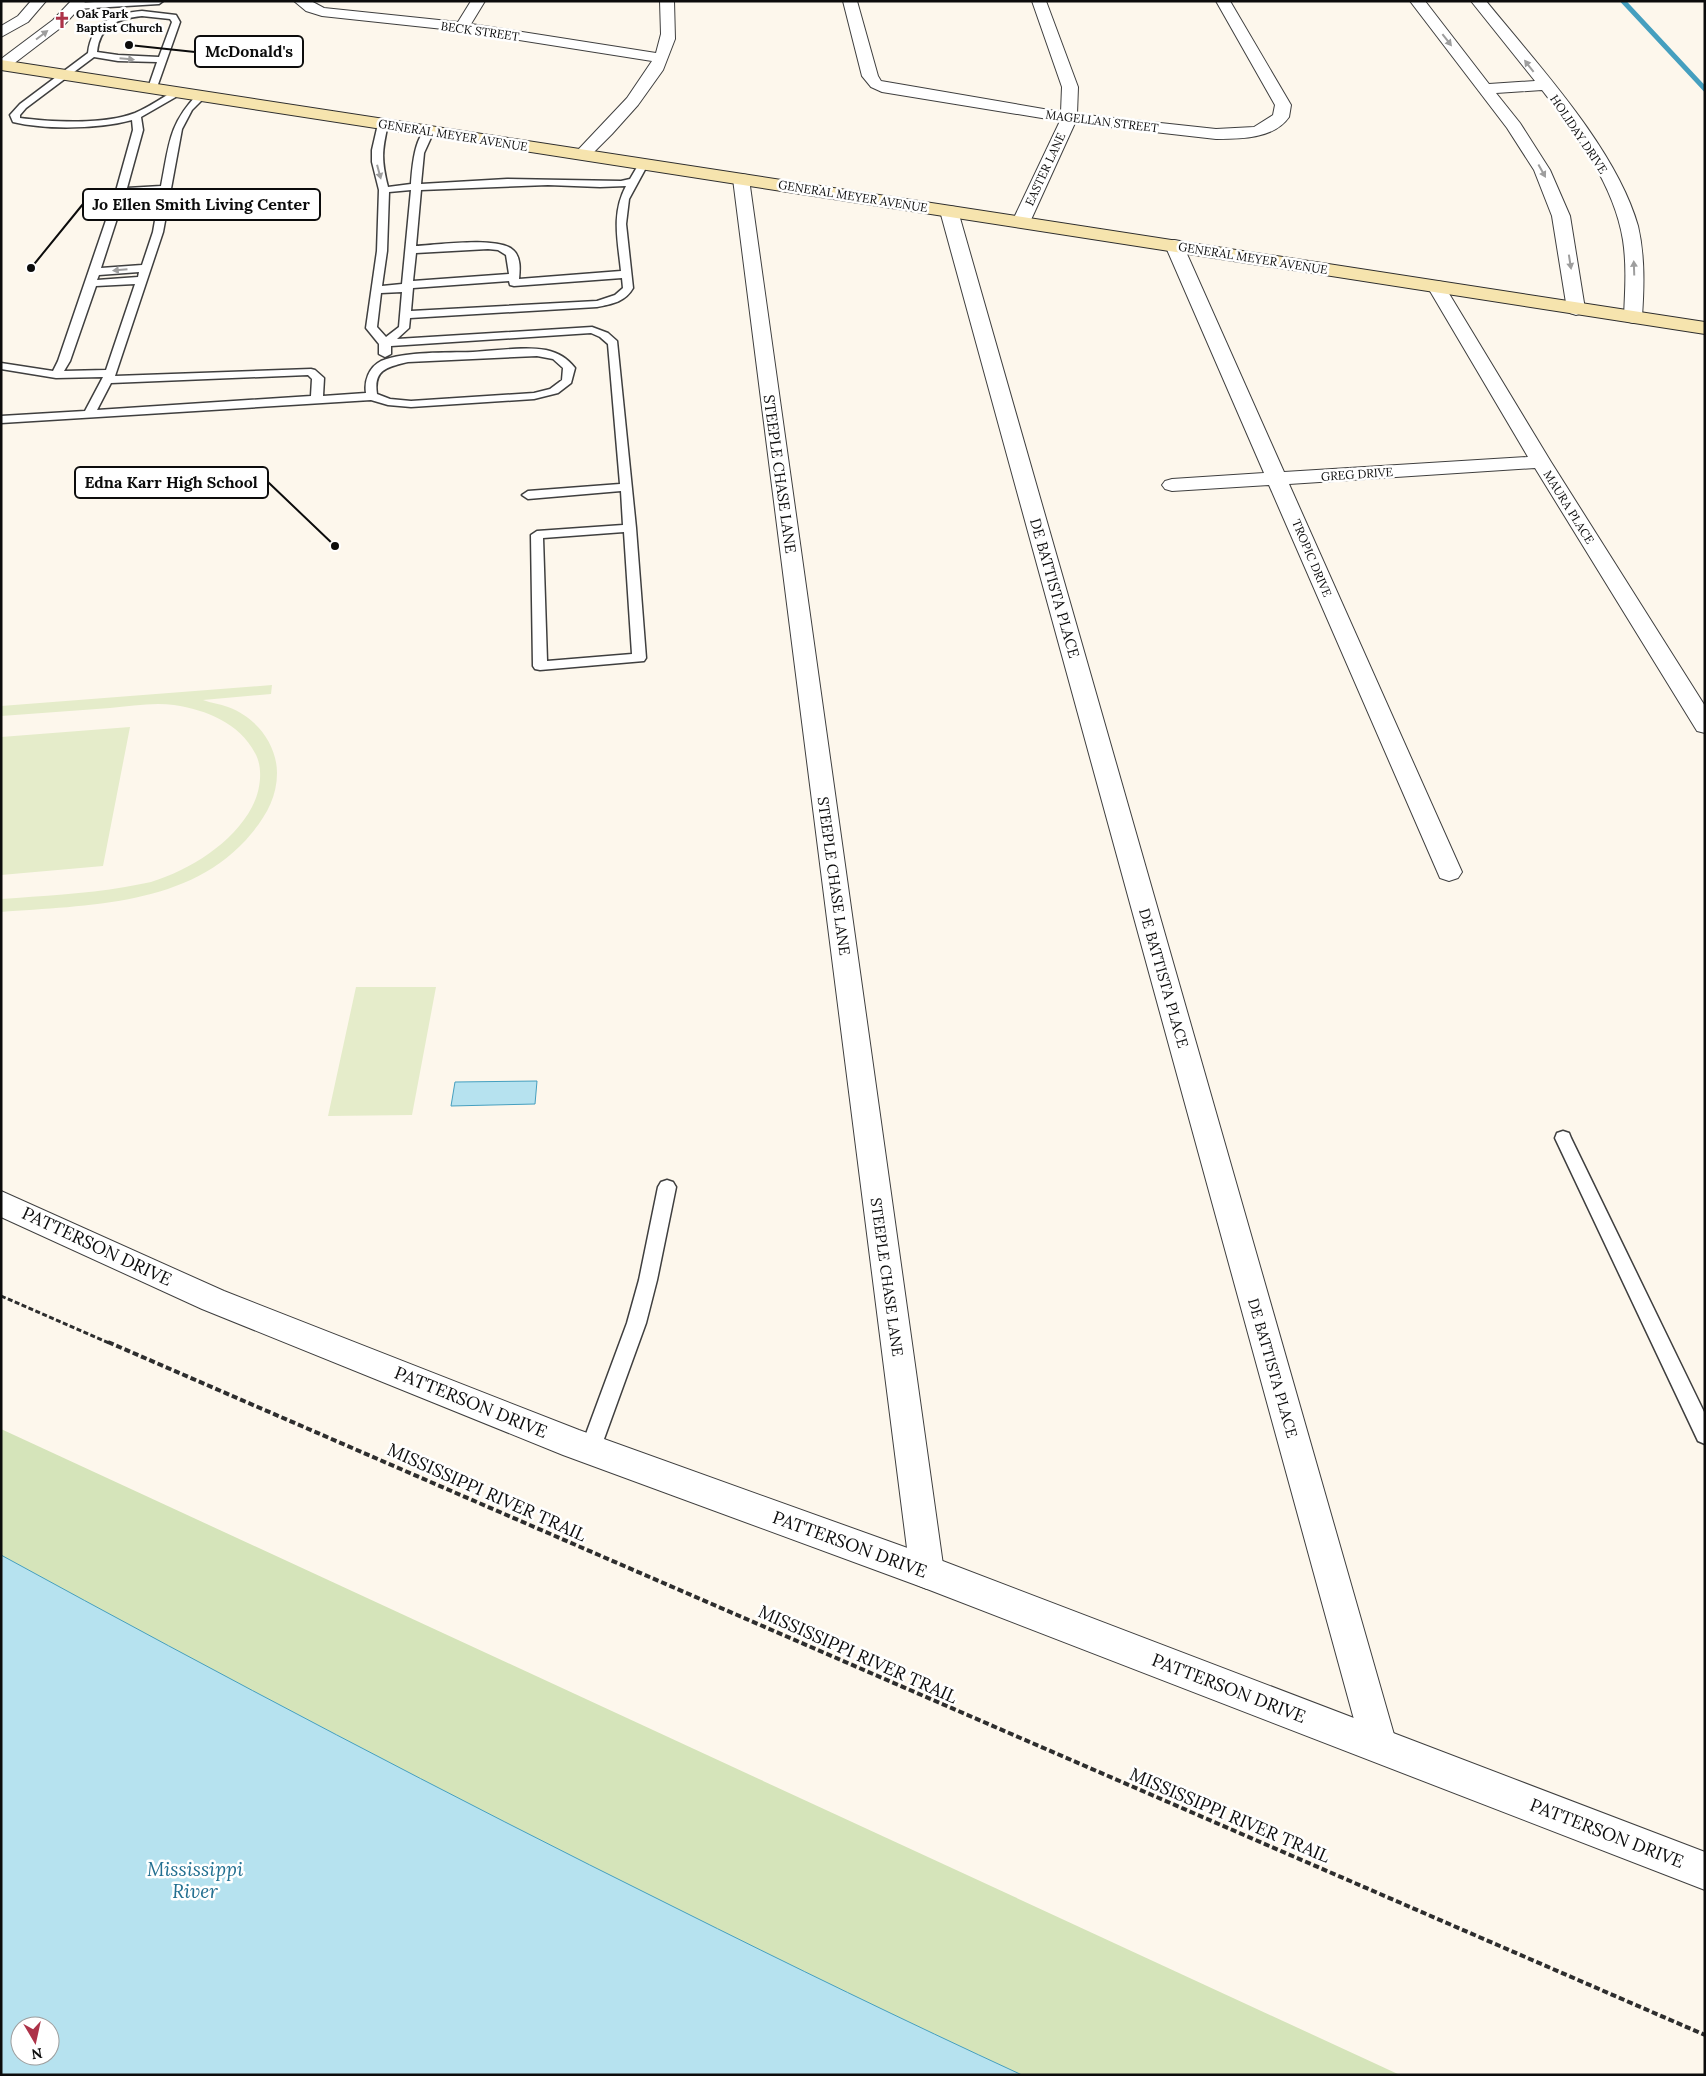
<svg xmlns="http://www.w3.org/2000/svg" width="1706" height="2076" viewBox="0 0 1706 2076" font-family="Lora,serif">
<rect width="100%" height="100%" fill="#fdf7ec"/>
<path fill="#d5e4ba" d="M 1,1429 L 1400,2075 L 956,2075 L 1,1599 Z"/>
<path fill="#e5ecca" d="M 272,685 L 271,694 L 203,700 C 211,703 220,704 228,707 C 256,717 277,744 277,773 C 277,797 266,816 251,834 C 191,907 86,905 1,912 L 1,899 C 42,896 84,894 125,887 C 134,885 143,884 151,882 C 190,870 233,843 252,807 C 260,792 264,769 255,753 C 239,723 207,710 174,705 C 154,702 131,706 110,708 C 74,711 38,713 1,716 L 1,706 Z
M 130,727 L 103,866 L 1,875 L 1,737 Z
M 356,987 L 436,987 L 412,1115 L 328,1116 Z"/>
<path fill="#b6e2ef" stroke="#459fbf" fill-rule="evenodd" d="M 537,1081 L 535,1104 L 451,1106 L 455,1082 Z
M 1,1555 C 224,1677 448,1795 674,1907 C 790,1965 905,2021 1022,2075 L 1,2075 ZM 20,2026 L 50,2026 L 50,2056 L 20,2056 Z"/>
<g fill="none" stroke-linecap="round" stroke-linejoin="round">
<path stroke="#459fbf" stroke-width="5" d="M 1623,1 L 1705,89"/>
<g stroke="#3f3f3f" stroke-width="3">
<path id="service" d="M 112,1 L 163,1 L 159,4 L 76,9 L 72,6 L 76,3 Z
M 142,11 L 176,15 L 180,22 L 156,90 L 150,90 L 148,88 L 157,62 L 118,61 L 94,57 L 26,108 L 20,115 L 20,118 C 52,122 104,125 135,113 C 149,107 162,98 175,90 L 181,90 L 181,94 L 141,117 L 143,130 L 127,188 L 161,186 C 169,147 168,124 198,94 L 204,94 L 206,96 L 192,110 L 182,129 L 163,232 L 115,376 L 311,369 L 315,370 L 324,378 L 323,396 L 366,393 C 364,381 369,367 381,361 C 406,351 446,353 473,352 C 497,351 523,346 546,350 C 559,353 567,358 575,368 L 571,383 L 558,393 L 534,399 L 411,407 L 388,405 L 371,400 L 1,423 L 1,416 L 85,411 L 103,377 L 56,378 L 1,369 L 1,363 L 53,371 L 58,361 L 116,191 L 133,130 L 132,120 C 99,129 46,130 13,122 L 10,115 L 20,104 L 88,53 C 92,21 113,14 142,11 ZM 142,16 L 170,19 L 172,22 L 159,57 L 118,55 L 97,52 C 100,25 117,19 142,16 ZM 160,192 L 153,232 L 142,265 L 101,268 L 125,194 ZM 139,272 L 138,277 L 97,280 L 99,275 ZM 135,284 L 106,370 L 64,371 L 70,361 L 96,286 ZM 537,356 L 553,359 L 563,368 L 562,380 L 550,389 L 534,393 L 411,401 L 390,399 L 377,394 C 373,369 388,367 408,362 ZM 308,375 L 312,379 L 311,396 L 97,410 L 111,383 Z
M 383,121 L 388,124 C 382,151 381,159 388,187 L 411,184 C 412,171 414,134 429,128 L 434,131 L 424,153 L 421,184 L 507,179 L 621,181 L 630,179 L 640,162 L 646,162 L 648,164 L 629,199 L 626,224 L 633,288 C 625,302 612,304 597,307 L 410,318 L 409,328 L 397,339 L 592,327 L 608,333 L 617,341 L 636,528 L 646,658 L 644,661 L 540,670 L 535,669 L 533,666 L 531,535 L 537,531 L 623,525 L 621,491 L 528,499 L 522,495 L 528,491 L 620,484 L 608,344 L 600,337 L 591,333 L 391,346 L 391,354 L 385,357 L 379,354 L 379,344 L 366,328 L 377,251 L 379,190 L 372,162 L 372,150 L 378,124 ZM 548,185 L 600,187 L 626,186 C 611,214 618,241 621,271 L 519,279 C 520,269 521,257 513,250 C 499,236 436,245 416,246 L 421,190 ZM 411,190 L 402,284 L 382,286 L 387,251 L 389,192 ZM 488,249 L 498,250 L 506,255 L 509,274 L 413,281 L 416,253 ZM 622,278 L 623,288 L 615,295 L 597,301 L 411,311 L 413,288 L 509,281 L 510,285 L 514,286 ZM 402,292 L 399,327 L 386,337 L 377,327 L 381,293 ZM 624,532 L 632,654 L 547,661 L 543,538 Z
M 1563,1131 L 1569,1133 L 1571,1138 L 1705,1414 L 1705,1444 L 1698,1441 L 1555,1138 L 1557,1133 Z
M 667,1180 L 673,1182 L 676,1187 L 657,1280 L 646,1323 L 600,1450 L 597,1456 L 590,1459 L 583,1456 L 580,1450 L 627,1323 L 639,1280 L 658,1187 L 661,1182 Z"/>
</g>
<g stroke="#3f3f3f" stroke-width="2">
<path id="minor" d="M 294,1 L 311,1 L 324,8 L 458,22 L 471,1 L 485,1 L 471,24 L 656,53 L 661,34 L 660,1 L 674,1 L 675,39 L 663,70 L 638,105 L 612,134 L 588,158 L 576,158 L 574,155 L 576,152 L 627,98 L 652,61 L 462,31 L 322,16 L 306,11 Z
M 843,1 L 857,1 L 878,76 L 881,81 L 1061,112 L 1062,87 L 1032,1 L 1046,1 L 1078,87 L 1077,114 L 1216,129 L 1254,127 L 1273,115 L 1275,105 L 1216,1 L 1230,1 L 1291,105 L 1289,117 C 1274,139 1240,139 1216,139 L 1075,123 L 1030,222 L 1027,226 L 1021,227 L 1015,226 L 1012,222 L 1060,121 L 882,92 L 871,87 L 862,76 Z
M 741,174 L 747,175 L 749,179 L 944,1572 L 939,1584 L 927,1589 L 915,1584 L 910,1572 L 733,179 L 735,175 Z
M 949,206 L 955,207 L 958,211 L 1397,1745 L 1392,1758 L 1379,1763 L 1366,1758 L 1361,1745 L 940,211 L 943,207 Z
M 1174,240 L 1180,241 L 1183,245 L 1284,472 L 1528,457 L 1427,286 L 1430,282 L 1436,281 L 1442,282 L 1551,462 L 1705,706 L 1705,733 L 1697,731 L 1535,468 L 1289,484 L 1462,872 L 1458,878 L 1449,881 L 1440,878 L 1269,485 L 1172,491 L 1165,489 L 1162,485 L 1165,481 L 1172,479 L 1264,473 L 1165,245 L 1168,241 Z"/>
</g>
<g stroke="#3f3f3f" stroke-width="2">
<path id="tertiary" d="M 31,1 L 46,1 L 28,22 L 1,37 L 1,26 L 18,16 Z
M 71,1 L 86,1 L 63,26 L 8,68 L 1,69 L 1,59 L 53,20 Z
M 1410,1 L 1425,1 L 1489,84 L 1535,81 L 1471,1 L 1486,1 C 1537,64 1616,148 1638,226 C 1645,256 1644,287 1642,317 L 1640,321 L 1633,323 L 1626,321 L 1624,317 C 1625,292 1627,266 1623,240 C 1614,184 1576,134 1542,90 L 1496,93 L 1520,123 L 1550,170 L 1570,216 L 1585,309 L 1582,313 L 1576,315 L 1570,313 L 1567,309 L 1552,216 L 1534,170 L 1507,128 Z
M 1,1191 L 224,1291 L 579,1430 L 927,1555 L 1705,1852 L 1705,1890 L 927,1589 L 563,1455 L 202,1309 L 1,1217 Z"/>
</g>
<g stroke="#2e2e2e" stroke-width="2">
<path id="secondary" d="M 1,60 L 1705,322 L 1705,334 L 1,70 Z"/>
</g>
<path stroke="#2e2e2e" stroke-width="3" stroke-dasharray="5 2.5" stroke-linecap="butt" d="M 1,1296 L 111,1344"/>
<path stroke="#2e2e2e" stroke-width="4" stroke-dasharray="6 3" stroke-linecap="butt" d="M 108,1342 L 1705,2035"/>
<use href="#service" fill="#fff" fill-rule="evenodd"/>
<use href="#minor" fill="#fff" fill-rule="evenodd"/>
<use href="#tertiary" fill="#fff" fill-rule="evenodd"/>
<use href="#secondary" fill="#f6e4ae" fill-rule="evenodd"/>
</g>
<defs><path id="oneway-solid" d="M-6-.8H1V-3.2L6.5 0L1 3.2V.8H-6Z" transform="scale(1.25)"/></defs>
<g fill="#9e9e9e">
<use href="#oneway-solid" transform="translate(42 35) rotate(-37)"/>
<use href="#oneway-solid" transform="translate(1447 40) rotate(52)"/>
<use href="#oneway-solid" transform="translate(127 59) rotate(5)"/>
<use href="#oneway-solid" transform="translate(1529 66) rotate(-128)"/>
<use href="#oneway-solid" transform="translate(1542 171) rotate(61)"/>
<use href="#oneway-solid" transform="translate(379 172) rotate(75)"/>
<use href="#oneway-solid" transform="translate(1570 262) rotate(81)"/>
<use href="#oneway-solid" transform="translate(1634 268) rotate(-92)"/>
<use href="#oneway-solid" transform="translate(120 270) rotate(175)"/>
</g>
<defs>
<g id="church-bare" transform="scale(1.35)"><path d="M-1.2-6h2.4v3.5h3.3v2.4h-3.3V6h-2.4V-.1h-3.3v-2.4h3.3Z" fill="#ad3349" stroke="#fff" stroke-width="2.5" paint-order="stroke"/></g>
</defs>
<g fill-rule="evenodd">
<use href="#church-bare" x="62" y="20"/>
</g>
<g text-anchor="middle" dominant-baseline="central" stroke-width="5" stroke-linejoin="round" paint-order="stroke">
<g font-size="12" font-weight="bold" fill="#0c0c0c" stroke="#fff" text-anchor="start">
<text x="76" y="13">Oak Park<tspan x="76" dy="14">Baptist Church</tspan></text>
</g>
<g font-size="12" fill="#0c0c0c" stroke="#fff">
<text transform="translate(480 31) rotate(8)">BECK STREET</text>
<text transform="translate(1102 121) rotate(7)">MAGELLAN STREET</text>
<text transform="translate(1579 134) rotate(56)">HOLIDAY DRIVE</text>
<text transform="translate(453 135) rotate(9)">GENERAL MEYER AVENUE</text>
<text transform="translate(1045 169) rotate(-65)">EASTER LANE</text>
<text transform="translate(853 196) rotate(9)">GENERAL MEYER AVENUE</text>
<text transform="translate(1253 258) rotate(9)">GENERAL MEYER AVENUE</text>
<text transform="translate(1357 474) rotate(-4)">GREG DRIVE</text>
<text transform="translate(1569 507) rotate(58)">MAURA PLACE</text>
<text transform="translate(1312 558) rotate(67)">TROPIC DRIVE</text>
</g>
<g font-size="15" fill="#0c0c0c" stroke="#fff">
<text transform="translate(780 474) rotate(82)">STEEPLE CHASE LANE</text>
<text transform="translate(1055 588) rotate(74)">DE BATTISTA PLACE</text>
<text transform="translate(834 876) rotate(82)">STEEPLE CHASE LANE</text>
<text transform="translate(1164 978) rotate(74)">DE BATTISTA PLACE</text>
<text transform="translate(887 1277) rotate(82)">STEEPLE CHASE LANE</text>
<text transform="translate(1273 1368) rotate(74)">DE BATTISTA PLACE</text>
</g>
<g font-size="18" fill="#0c0c0c" stroke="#fff">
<text transform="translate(97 1246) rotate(25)">PATTERSON DRIVE</text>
<text transform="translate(471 1402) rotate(22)">PATTERSON DRIVE</text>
<text transform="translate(487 1492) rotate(24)">MISSISSIPPI RIVER TRAIL</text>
<text transform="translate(850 1544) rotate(20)">PATTERSON DRIVE</text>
<text transform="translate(858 1654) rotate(24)">MISSISSIPPI RIVER TRAIL</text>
<text transform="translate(1229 1688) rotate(21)">PATTERSON DRIVE</text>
<text transform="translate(1230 1815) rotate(23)">MISSISSIPPI RIVER TRAIL</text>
<text transform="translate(1607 1833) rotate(21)">PATTERSON DRIVE</text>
</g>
<g font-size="19" font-style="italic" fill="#226f90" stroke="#fff">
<text x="195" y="1869">Mississippi<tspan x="195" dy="22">River</tspan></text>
</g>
</g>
<path fill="none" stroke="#0c0c0c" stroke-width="2" d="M129 45L195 52M31 268L83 204M335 546L268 482"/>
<g fill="#0c0c0c" stroke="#fff" stroke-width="2">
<circle cx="129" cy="45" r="5"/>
<circle cx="31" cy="268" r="5"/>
<circle cx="335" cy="546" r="5"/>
</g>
<g fill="#fff" stroke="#0c0c0c" stroke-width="2">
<rect x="195" y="36" width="108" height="31" rx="5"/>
<rect x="83" y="189" width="237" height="31" rx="5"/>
<rect x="75" y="467" width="193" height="31" rx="5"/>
</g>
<g font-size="16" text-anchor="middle" font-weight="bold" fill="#0c0c0c">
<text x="249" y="57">McDonald's</text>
<text x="201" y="210">Jo Ellen Smith Living Center</text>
<text x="171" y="488">Edna Karr High School</text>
</g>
<rect width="1706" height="2076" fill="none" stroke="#0c0c0c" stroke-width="5"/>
<g transform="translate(35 2041) rotate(171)"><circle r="24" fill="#ffffff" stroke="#9e9e9e"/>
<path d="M0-4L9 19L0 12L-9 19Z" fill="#ad3349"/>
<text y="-8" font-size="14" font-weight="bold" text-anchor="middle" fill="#0c0c0c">N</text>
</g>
</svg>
